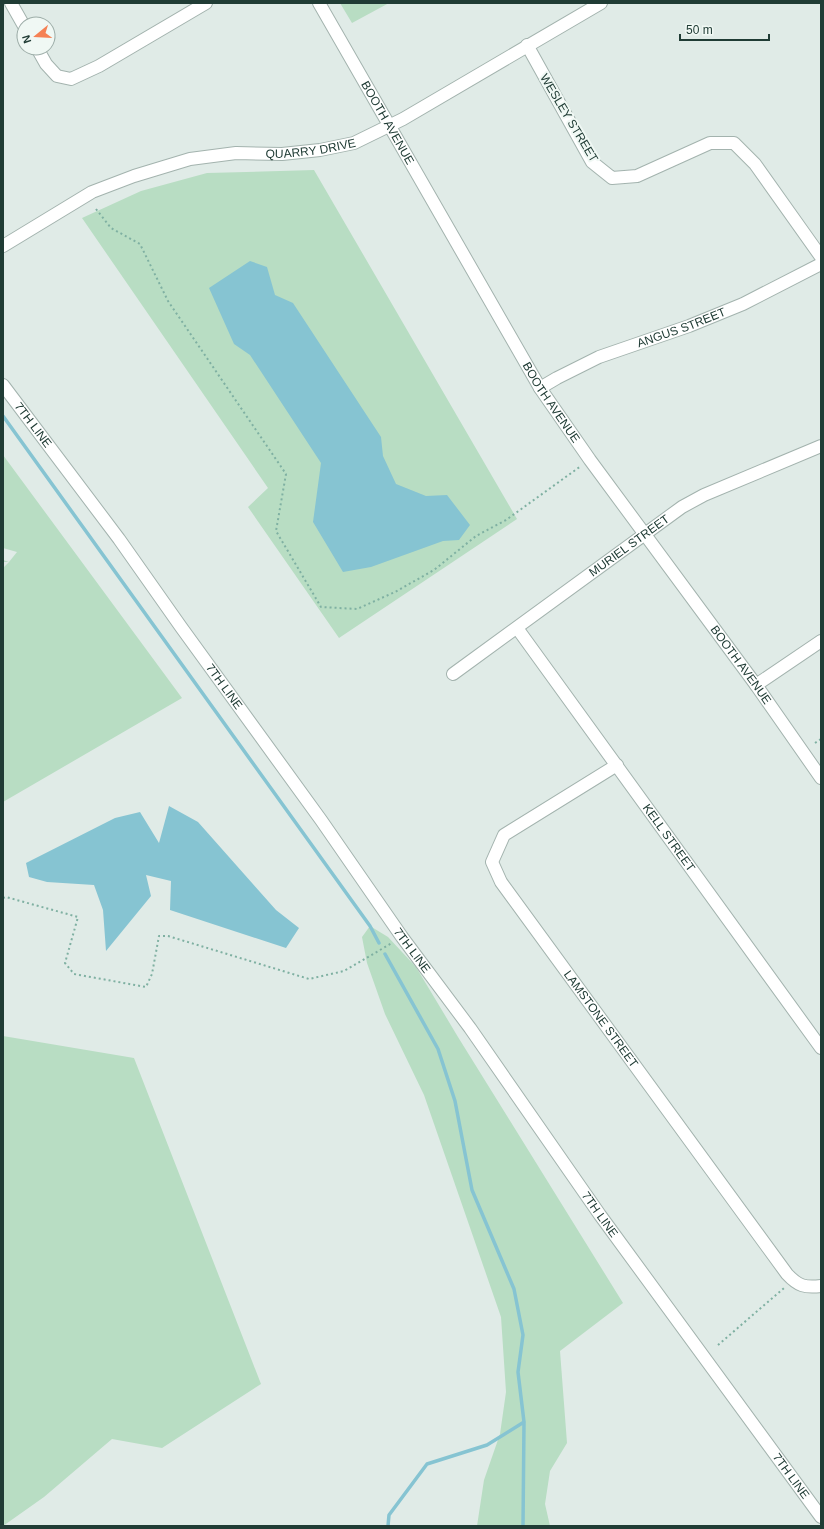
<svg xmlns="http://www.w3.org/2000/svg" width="824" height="1529" viewBox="0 0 824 1529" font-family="Arial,sans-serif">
<rect width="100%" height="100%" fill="#e0ebe7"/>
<path fill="#b8ddc3" d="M 340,3 L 389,3 L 352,23 Z
M 314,170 L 517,519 L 339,638 L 248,507 L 268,488 L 82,218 L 141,191 L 207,173 Z
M 3,455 L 182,698 L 3,802 L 3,568 L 9,562 L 3,562 L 3,560 L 9,562 L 17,552 L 3,548 Z
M 370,926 L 388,937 L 416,967 L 458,1037 L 623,1303 L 560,1351 L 567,1443 L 550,1471 L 545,1504 L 550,1526 L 477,1526 L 484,1480 L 500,1434 L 506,1392 L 501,1317 L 424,1095 L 385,1014 L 367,963 L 362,937 Z
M 3,1036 L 134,1058 L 261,1384 L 162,1448 L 112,1439 L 44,1497 L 3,1526 Z"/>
<path fill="#86c4d2" d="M 250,261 L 267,267 L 275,295 L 293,303 L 381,437 L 383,456 L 396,484 L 426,496 L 447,495 L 470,525 L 459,540 L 443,541 L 371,567 L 343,572 L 313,522 L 321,463 L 250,355 L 234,344 L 209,288 Z
M 169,806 L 198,822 L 276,910 L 299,928 L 286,948 L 170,910 L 171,881 L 146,875 L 151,896 L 106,951 L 103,910 L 94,885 L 47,882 L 29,877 L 26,863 L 115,818 L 140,812 L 159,843 Z"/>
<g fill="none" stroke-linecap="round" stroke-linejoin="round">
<path stroke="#86c4d2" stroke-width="3.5" d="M 3,416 L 370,926 L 379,943
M 385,954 L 438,1049 L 455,1101 L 472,1190 L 514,1289 L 523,1335 L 518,1372 L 524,1422 L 523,1526
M 388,1526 L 389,1515 L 427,1464 L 487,1445 L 524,1422"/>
<g stroke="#a3b3ae" stroke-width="14">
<g id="minor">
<path d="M 11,3 L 24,26"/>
<path id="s1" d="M 319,3 L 540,388 L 590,460 L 756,685 L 821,778"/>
<path d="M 527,45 L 592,162 L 612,178 L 637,176 L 710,143 L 734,143 L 755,164 L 821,257"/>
<path d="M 37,48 L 46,64 L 57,76 L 71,79 L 99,66 L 206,3"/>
<path id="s2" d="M 3,246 L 92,192 L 134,176 L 190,159 L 236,153 L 282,154 L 320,150 L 354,143 L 403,119 L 601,3"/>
<path id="s3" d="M 540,388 L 557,378 L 599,357 L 689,326 L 743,304 L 821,264"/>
<path id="s4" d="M 517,628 L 821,1048"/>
<path id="s5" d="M 453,674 L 682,507 L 704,495 L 821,446"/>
<path d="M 756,685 L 821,641"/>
<path id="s6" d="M 617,765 L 504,835 L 492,862 L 501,882 L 787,1274 C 798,1286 805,1288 821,1286"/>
</g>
</g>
<g stroke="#a3b3ae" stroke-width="14">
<g id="tertiary">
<path id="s7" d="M 3,385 L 119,539 L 181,627 L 321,820 L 402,937 L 470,1028 L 600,1215 L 821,1517"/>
</g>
</g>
<path stroke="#7fb0a2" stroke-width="2" stroke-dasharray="2 3" stroke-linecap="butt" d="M 96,209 L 111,228 L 140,244 L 168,301 L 286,474 L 276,531 L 321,607 L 357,609 L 395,592 L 434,570 L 476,536 L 506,520 L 581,466
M 815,743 L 821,739
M 3,898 L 6,897 L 78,917 L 65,963 L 74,974 L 146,987 L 152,974 L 159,936 L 168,936 L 309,979 L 344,971 L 392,943
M 718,1345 L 784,1288"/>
<use href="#minor" stroke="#fff" stroke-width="12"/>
<use href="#tertiary" stroke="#fff" stroke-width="12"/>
</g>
<g text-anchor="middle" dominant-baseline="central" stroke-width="4" stroke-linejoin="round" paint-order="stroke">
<g font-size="12" fill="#203c35" stroke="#f0f8f4">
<text transform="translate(569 118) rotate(59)">WESLEY STREET</text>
<text stroke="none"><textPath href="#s1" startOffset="138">BOOTH AVENUE</textPath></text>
<text stroke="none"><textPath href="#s2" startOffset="329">QUARRY DRIVE</textPath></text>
<text stroke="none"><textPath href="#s3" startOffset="154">ANGUS STREET</textPath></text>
<text stroke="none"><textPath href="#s1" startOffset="462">BOOTH AVENUE</textPath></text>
<text stroke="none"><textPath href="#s7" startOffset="50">7TH LINE</textPath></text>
<text stroke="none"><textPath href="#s5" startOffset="218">MURIEL STREET</textPath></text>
<text stroke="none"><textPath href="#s1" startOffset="786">BOOTH AVENUE</textPath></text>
<text stroke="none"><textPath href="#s7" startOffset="374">7TH LINE</textPath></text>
<text stroke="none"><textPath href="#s4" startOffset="259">KELL STREET</textPath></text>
<text stroke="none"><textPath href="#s7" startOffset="698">7TH LINE</textPath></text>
<text stroke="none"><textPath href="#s6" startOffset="354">LAMSTONE STREET</textPath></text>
<text stroke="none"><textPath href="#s7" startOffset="1022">7TH LINE</textPath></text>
<text stroke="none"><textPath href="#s7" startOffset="1346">7TH LINE</textPath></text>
</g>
</g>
<rect width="824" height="1529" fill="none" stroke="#203c35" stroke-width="8"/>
<g transform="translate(36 36) rotate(252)"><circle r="19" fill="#f0f8f4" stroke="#9dada8"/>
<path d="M0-3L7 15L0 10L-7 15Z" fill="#f58154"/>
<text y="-6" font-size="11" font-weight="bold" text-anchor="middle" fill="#203c35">N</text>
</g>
<path d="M680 34v6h89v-6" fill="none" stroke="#203c35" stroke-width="2"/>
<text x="686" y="34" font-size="12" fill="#203c35" stroke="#f0f8f4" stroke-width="3" paint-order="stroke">50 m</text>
</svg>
